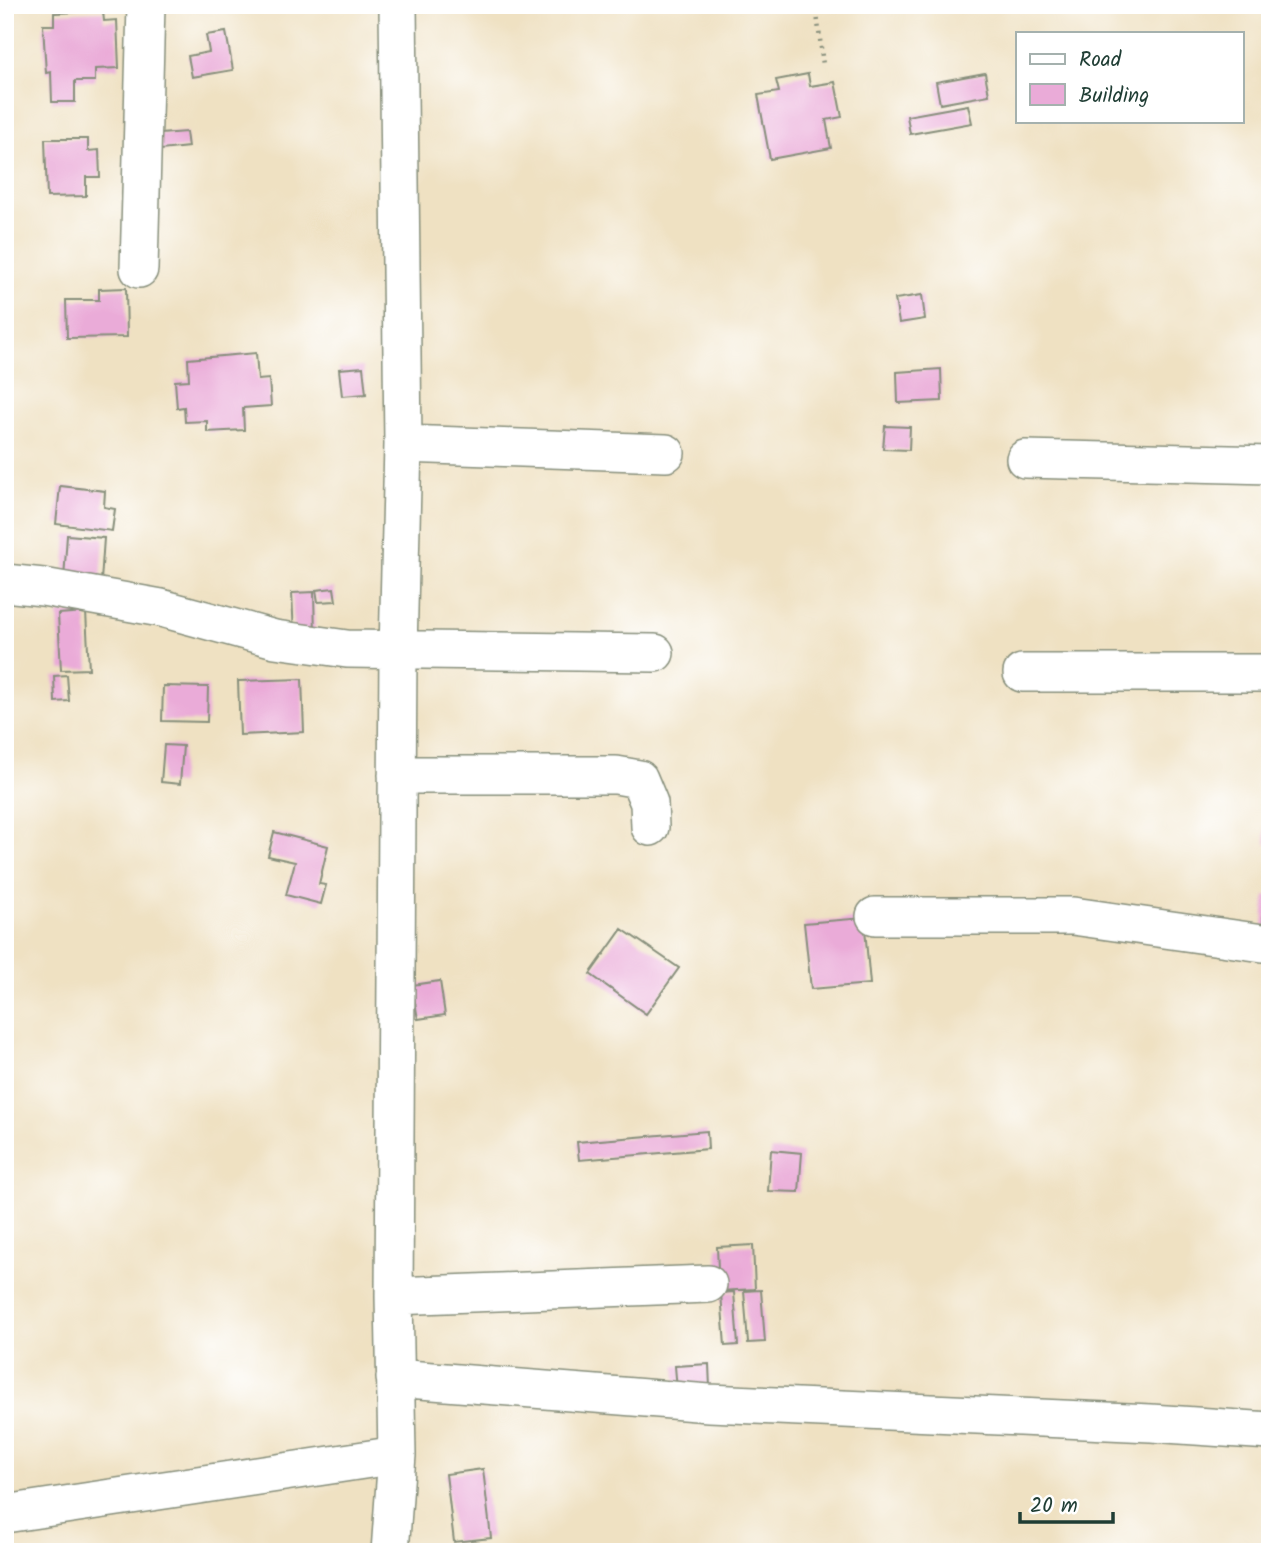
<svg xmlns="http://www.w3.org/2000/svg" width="1275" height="1557" viewBox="0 0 1275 1557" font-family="Kalam,sans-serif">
<rect width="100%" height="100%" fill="#fff"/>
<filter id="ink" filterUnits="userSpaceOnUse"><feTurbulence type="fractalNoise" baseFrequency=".0143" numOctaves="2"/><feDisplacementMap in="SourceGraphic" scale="14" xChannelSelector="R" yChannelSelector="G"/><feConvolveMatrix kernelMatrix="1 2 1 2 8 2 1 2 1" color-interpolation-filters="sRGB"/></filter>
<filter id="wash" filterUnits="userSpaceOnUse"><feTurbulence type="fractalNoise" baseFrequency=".00686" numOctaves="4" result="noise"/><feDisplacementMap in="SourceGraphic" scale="28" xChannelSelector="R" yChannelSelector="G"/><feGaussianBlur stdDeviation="1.57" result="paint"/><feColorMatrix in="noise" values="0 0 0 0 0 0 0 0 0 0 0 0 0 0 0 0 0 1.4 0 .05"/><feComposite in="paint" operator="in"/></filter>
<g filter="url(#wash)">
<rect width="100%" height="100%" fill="#efe1c2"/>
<g id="blocks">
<path fill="#eaabd8" d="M 103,11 L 104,21 L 117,20 L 119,68 L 95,69 L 95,81 L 75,81 L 75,102 L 52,102 L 51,72 L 46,73 L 43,25 L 54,25 L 54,13 Z
M 226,32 L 233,70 L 192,77 L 188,56 L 209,52 L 206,35 Z
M 985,73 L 989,95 L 940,104 L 936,82 Z
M 808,74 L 810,86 L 835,82 L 842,117 L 826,120 L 831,148 L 770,159 L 758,95 L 779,92 L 776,80 Z
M 968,105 L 972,123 L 910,134 L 907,116 Z
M 186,132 L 188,147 L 161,150 L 160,134 Z
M 45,139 L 88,139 L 88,151 L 99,150 L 100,177 L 86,177 L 86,196 L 47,197 Z
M 126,288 L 127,337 L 67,338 L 66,300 L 99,300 L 99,289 Z
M 922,295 L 925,319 L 899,323 L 895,299 Z
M 256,353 L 258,380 L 269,379 L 271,406 L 243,408 L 244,430 L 207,432 L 207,421 L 185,422 L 184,407 L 177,408 L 175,381 L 189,380 L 188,359 Z
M 363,367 L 366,394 L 342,396 L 339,369 Z
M 941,369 L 942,401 L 898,403 L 897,372 Z
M 885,426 L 910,427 L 909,450 L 883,449 Z
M 60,486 L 105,491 L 104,507 L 115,509 L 112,531 L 56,524 Z
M 67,535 L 104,538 L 101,581 L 64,579 Z
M 334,588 L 336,601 L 318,602 L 316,590 Z
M 314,592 L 315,635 L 294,635 L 292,593 Z
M 86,612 L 89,669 L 61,670 L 58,614 Z
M 67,675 L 69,701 L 55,702 L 54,676 Z
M 302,679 L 304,732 L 240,735 L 238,681 Z
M 163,686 L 208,687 L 207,722 L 162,721 Z
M 164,745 L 183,746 L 180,784 L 161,782 Z
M 1270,814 L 1270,843 L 1266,844 L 1264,815 Z
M 274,832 L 328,846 L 319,884 L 326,885 L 321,904 L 286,895 L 295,862 L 268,856 Z
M 1265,895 L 1270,896 L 1270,927 L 1263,926 Z
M 864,918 L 870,984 L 811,989 L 804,923 Z
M 622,929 L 679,968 L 646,1014 L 590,974 Z
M 440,981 L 445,1015 L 418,1019 L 412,985 Z
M 707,1131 L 708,1149 L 579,1160 L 577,1142 Z
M 771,1150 L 802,1153 L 799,1192 L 768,1191 Z
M 753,1245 L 755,1289 L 719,1291 L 717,1247 Z
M 761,1290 L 765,1342 L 748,1343 L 744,1291 Z
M 734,1292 L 738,1345 L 725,1346 L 721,1293 Z
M 709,1364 L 710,1388 L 677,1390 L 675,1366 Z
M 483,1469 L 491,1538 L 454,1542 L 446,1474 Z"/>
</g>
</g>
<g filter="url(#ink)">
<use href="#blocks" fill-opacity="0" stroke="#878f7b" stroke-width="2"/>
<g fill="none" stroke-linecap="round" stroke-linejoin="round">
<g stroke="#878f7b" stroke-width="40">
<path id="minor" d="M 139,269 L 146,5
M 403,444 L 666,453
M 1025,459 L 1270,465
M 5,583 L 43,587 L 161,608 L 275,639 L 347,649 L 655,653
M 1022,673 L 1270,673
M 397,775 L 616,775 L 639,779 L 649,803 L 650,827
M 875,916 L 1073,916 L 1270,944
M 394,1296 L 708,1284
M 395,1378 L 709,1403 L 1151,1423 L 1270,1431
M 5,1514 L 397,1455
M 390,1552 L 397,1455 L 394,1296 L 398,651 L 403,444 L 398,5"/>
</g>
<path stroke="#878f7b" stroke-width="4.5" stroke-dasharray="2 5" stroke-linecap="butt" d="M 816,5 L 823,65
M 1071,8 L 1074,5"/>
<use href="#minor" stroke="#fff" stroke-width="37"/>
</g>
</g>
<rect width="1275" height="1557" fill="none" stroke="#fff" stroke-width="28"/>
<rect x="1016" y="32" width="228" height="91" fill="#ffffff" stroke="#a5b1ae" stroke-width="2"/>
<rect x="1030" y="54" width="35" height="10" fill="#ffffff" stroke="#a5b1ae" stroke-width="2"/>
<text x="1079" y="66" font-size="21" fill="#1f3d34">Road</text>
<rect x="1030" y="84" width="35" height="21" fill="#eaabd8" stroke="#a5b1ae" stroke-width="2"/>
<text x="1079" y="102" font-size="21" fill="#1f3d34">Building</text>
<path d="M1020 1512v10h93v-10" fill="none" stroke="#1f3d34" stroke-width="3.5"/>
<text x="1030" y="1512" font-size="21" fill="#1f3d34" stroke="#ffffff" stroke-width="5" paint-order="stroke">20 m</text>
</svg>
